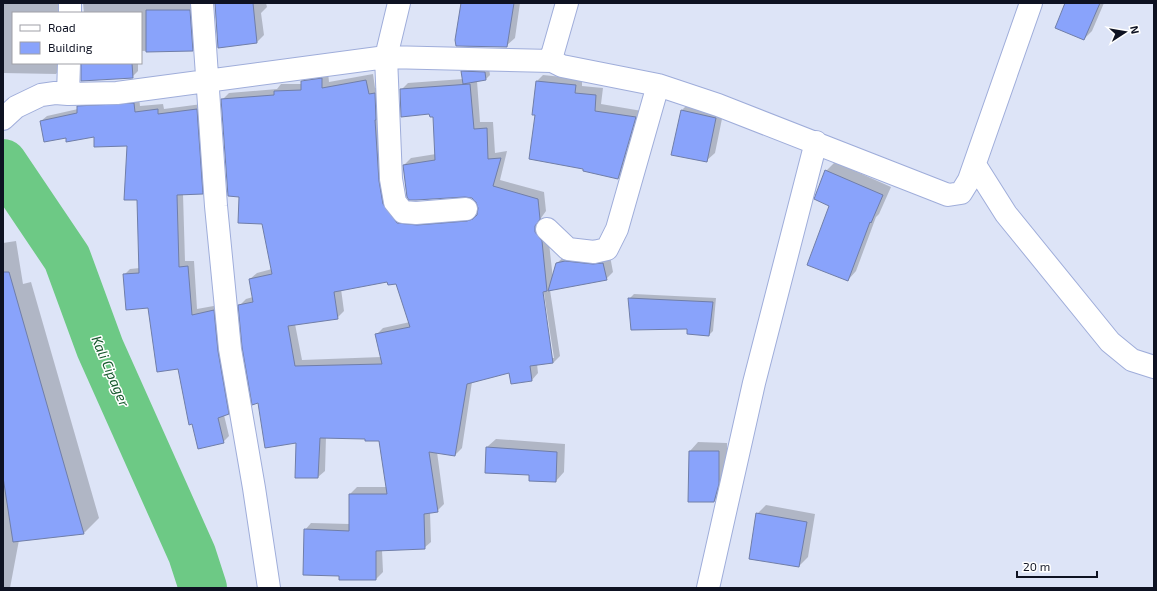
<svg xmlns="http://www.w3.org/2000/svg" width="1157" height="591" viewBox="0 0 1157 591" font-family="'Exo 2',sans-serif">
<rect width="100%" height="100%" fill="#dde4f7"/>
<path fill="#0003" fill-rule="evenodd" d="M 3,3 L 64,3 L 65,13 L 13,13 L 13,63 L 63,63 L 62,67 L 56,74 L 3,73 Z
M 83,3 L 196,4 L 199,43 L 192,50 L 141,51 L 141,13 L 84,13 Z
M 216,3 L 266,3 L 267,7 L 261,13 L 264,35 L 257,42 L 219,46 Z
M 462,3 L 520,3 L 515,38 L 506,46 Z
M 1066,3 L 1104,3 L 1092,31 L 1084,39 Z
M 81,63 L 138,63 L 138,71 L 132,77 Z
M 466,68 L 489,68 L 490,75 L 486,79 L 477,81 L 480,122 L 493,122 L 495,153 L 507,151 L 500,180 L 544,192 L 546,211 L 541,218 L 541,225 L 548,234 L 553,279 L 557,263 L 565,256 L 610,256 L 613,272 L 606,279 L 550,290 L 560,356 L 553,363 L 537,364 L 538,373 L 532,380 L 510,372 L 472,382 L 462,448 L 455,455 L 437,452 L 444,504 L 437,511 L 430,512 L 431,542 L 424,548 L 382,550 L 383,572 L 376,579 L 340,575 L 305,530 L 311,523 L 350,524 L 350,494 L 357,487 L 387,487 L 380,440 L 366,438 L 326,437 L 325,471 L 318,477 L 297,442 L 259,402 L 239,306 L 246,299 L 253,297 L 250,279 L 257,273 L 272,269 L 263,223 L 240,196 L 222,100 L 229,93 L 277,89 L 281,84 L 302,84 L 309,75 L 328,72 L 329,82 L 373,74 L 375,88 L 381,87 L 389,197 L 424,219 L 475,215 L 478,214 L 479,208 L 477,201 L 472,197 L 404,165 L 411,158 L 436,154 L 434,116 L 401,90 L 408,83 L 463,79 L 462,72 ZM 388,281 L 397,282 L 410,322 L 383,328 L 376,335 L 381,357 L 302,360 L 295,324 L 337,318 L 344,311 L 341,289 ZM 541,287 L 543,287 L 554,358 L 552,358 Z
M 543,75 L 582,79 L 582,86 L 603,88 L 601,104 L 642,111 L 625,172 L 618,178 L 584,168 L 536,114 L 537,81 Z
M 139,98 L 140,106 L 163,104 L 164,109 L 202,104 L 208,187 L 202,193 L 183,194 L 185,261 L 194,261 L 197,309 L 219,305 L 234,407 L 224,415 L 229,436 L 223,442 L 179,368 L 149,307 L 124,275 L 130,269 L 140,268 L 138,200 L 128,144 L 94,136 L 66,137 L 41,121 L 47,116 L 78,109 L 84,101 Z
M 690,102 L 724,109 L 715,153 L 706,161 L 682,110 Z
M 835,162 L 891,187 L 879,214 L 876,217 L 856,271 L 848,280 L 830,205 L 826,171 Z
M 16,241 L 23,284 L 31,282 L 99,518 L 84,533 L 19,540 L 10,588 L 3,588 L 3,243 Z
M 634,294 L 716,298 L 713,331 L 709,335 L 688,333 L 688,328 L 629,299 Z
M 496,439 L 565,444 L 564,472 L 556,481 L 530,474 L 487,447 Z
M 698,442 L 727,443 L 727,474 L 723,493 L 714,501 L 690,451 Z
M 766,505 L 815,514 L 808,557 L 799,566 L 757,514 Z"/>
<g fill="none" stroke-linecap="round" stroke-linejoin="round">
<path stroke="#6dc985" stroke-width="48" d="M 3,163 L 67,258 L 100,348 L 192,554 L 203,588"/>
</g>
<path fill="#89a3fb" stroke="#707ea8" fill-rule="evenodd" d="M 215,3 L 253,3 L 257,43 L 218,48 Z
M 461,3 L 514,3 L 507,47 L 456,46 L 455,40 Z
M 1065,3 L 1100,3 L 1084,40 L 1055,28 Z
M 146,10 L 190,10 L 193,51 L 146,52 Z
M 81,63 L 132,63 L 133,78 L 81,81 Z
M 461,71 L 485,72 L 486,80 L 463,84 Z
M 322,78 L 322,88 L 366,80 L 369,94 L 375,93 L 376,120 L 375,120 L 379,181 L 383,204 L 397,223 L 417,225 L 467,221 L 473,219 L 477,215 L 478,208 L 476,202 L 472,198 L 465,197 L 416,200 L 409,200 L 407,197 L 403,165 L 435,160 L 433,117 L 430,117 L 429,114 L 401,117 L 400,89 L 470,84 L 474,129 L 487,128 L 488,159 L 501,158 L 493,186 L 538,199 L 540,219 L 535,226 L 535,232 L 542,241 L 547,291 L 543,292 L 553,363 L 530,366 L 532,381 L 511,384 L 509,373 L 467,384 L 455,456 L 429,452 L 438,512 L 424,514 L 425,549 L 376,551 L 376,580 L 339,580 L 339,576 L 303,575 L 304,529 L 349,531 L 349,494 L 387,494 L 379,441 L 365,441 L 365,439 L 320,438 L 318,478 L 295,478 L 296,443 L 265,448 L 258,403 L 252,405 L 242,347 L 238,305 L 253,302 L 249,279 L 272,274 L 262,224 L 238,223 L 239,197 L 228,196 L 221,99 L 274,95 L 274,91 L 301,90 L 301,81 ZM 387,282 L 388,285 L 396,284 L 410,327 L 375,334 L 382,364 L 295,366 L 288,326 L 338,319 L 334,292 Z
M 536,81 L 576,85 L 575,93 L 596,95 L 595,111 L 636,117 L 618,179 L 583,171 L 583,169 L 529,159 L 535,115 L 532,115 Z
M 134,103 L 135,112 L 158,109 L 158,114 L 197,109 L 203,194 L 177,195 L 179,267 L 188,266 L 192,315 L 214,310 L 218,351 L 229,414 L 218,418 L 224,443 L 198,449 L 192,424 L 189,425 L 178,369 L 157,372 L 148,308 L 126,310 L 123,274 L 139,273 L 137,200 L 124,200 L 127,146 L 94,147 L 94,137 L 66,142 L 66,138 L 44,142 L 40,121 L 77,113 L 77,106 Z
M 681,110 L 716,118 L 707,162 L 671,155 Z
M 825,170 L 883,195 L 871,223 L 870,222 L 848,281 L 807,265 L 829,206 L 814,199 Z
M 565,261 L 593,264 L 603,263 L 607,280 L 548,291 L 556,263 Z
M 3,272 L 9,272 L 84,534 L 13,542 L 3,477 Z
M 628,298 L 713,302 L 709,336 L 687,334 L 687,329 L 631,330 Z
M 486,447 L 557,452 L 556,482 L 529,481 L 529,475 L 485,473 Z
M 689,451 L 719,451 L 719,484 L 714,502 L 688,502 Z
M 756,513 L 807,522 L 799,567 L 749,559 Z"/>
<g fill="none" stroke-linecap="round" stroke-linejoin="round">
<g stroke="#9fadda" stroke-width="24">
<path id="minor" d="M 202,3 L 216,206 L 230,349 L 254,488 L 269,588
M 399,3 L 386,57 L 391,179 L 395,202 L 403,212 L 416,213 L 466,209
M 70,13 L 70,3
M 552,61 L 553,52 L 567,3
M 68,94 L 69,63
M 3,119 L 16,107 L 41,95 L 55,93 L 68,94 L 117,93 L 386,57 L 552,61 L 562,66 L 658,85 L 718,105 L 948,195 L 961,193 L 969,180 L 1031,3
M 975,165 L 1006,214 L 1110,342 L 1132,360 L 1154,367
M 547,229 L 568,249 L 594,252 L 607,249 L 617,229 L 658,85
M 708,588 L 754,383 L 816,142"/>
</g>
<use href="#minor" stroke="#fff" stroke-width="22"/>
</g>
<g text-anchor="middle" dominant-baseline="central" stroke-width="3" stroke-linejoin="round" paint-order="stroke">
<g font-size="14" font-style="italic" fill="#185a2e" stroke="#fff">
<text transform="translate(111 371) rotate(67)">Kali Cipager</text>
</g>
</g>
<rect width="1157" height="591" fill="none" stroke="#0e1222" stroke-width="8"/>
<rect x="12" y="12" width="130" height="52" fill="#ffffff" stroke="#9fa0a7"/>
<rect x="20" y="25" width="20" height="6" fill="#ffffff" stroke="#9fa0a7"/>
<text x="48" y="32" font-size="12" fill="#0e1222">Road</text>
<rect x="20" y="42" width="20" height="12" fill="#89a3fb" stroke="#9fa0a7"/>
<text x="48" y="52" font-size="12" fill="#0e1222">Building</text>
<g transform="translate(1125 32) rotate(78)" stroke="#ffffff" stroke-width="3" paint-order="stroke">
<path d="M0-3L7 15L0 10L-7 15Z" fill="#0e1222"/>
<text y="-6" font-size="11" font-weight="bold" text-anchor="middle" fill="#0e1222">N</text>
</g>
<path d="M1017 571v6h80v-6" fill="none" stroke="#0e1222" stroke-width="2"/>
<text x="1023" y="571" font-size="12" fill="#0e1222" stroke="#ffffff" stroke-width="3" paint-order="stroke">20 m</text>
</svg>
